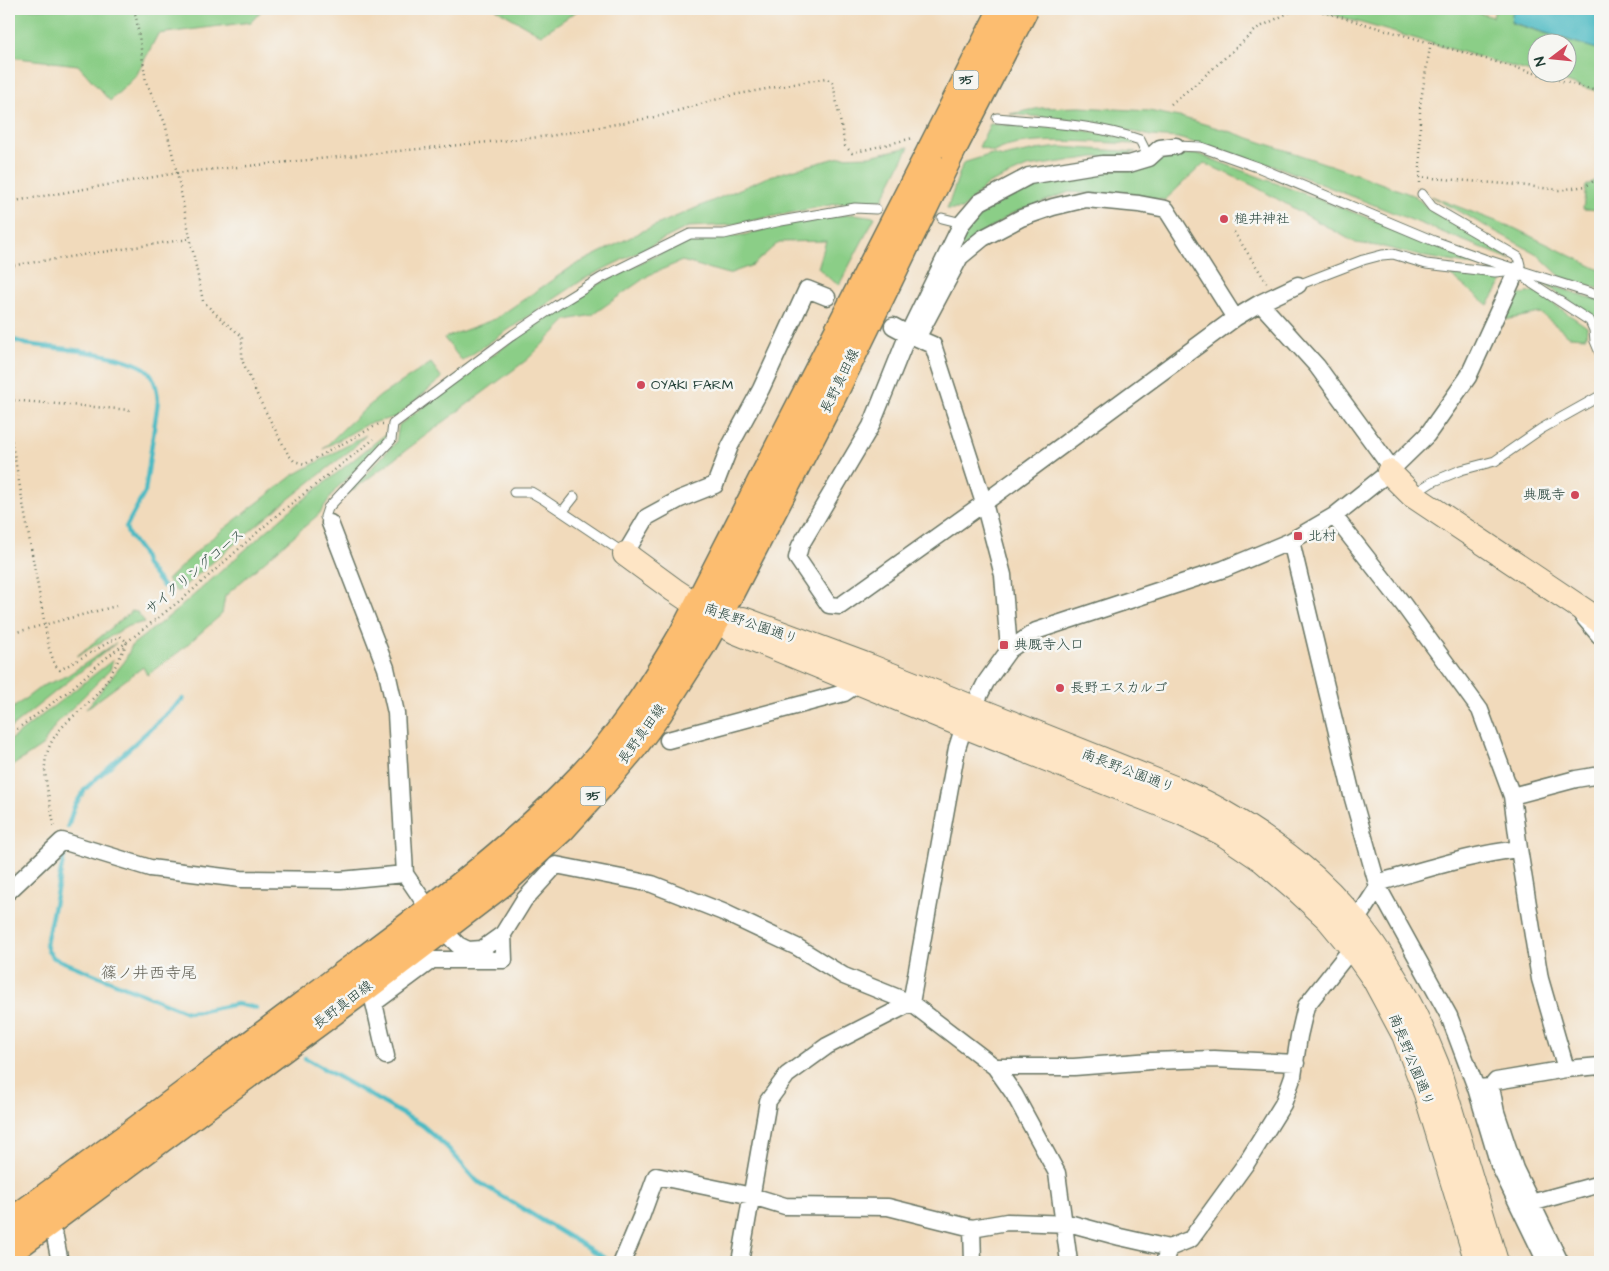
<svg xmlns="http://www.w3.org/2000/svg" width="1609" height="1271" viewBox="0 0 1609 1271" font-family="'Architects Daughter','Klee One',sans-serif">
<rect width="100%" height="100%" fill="#f6f6f2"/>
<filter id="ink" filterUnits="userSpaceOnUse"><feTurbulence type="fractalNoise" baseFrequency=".02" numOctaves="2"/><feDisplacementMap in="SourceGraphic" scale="10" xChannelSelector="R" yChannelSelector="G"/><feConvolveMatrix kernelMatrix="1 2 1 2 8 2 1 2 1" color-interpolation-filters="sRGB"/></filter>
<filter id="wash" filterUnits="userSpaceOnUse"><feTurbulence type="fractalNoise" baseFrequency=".0096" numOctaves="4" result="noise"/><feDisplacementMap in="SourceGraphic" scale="20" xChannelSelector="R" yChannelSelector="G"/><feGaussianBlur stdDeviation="1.12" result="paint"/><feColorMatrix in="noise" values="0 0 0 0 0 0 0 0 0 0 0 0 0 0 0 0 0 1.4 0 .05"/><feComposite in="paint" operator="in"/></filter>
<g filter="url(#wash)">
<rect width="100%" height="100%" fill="#f1dabb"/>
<path fill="#8bce87" stroke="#55865e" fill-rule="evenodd" d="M 9,9 L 263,9 L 251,22 L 158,34 L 136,76 L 110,101 L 78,65 L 9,57 Z
M 496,9 L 580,9 L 541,35 Z
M 1313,9 L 1465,9 L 1493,17 L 1495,9 L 1513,9 L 1511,23 L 1600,50 L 1600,92 ZM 1536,42 L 1566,42 L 1566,72 L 1536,72 Z
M 1080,107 L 1149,111 L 1184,118 L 1231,132 L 1351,172 L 1415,196 L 1431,211 L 1482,240 L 1512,260 L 1281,168 L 1178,138 L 1151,136 L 1093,122 L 1010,114 L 1041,108 Z
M 990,124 L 1070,128 L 1132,139 L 1136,144 C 1102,143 1021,135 994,152 L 979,147 Z
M 909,147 L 882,200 L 835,204 L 730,225 L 688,227 L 584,279 L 462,361 L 444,338 L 495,319 L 573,266 L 645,230 L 770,176 L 840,157 L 870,156 Z
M 1061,147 L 1136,152 L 1120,157 L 1094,157 L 1027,167 L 988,184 L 962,209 L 947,209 L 963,163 L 992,154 L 1003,157 L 1036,150 Z
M 1198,154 L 1504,269 L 1484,267 L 1420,256 L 1384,247 L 1356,243 L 1254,186 L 1204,163 L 1165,200 L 1069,192 L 1011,214 L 954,254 L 980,209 L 1030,183 L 1149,164 L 1172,155 Z
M 1600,177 L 1600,210 L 1583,209 L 1586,186 Z
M 1430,196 L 1514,228 L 1600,270 L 1600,289 L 1561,277 L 1537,254 Z
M 854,214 L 875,217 L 839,285 L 830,279 L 818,268 L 826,241 L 779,242 L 753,265 L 728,274 L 682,261 L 649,275 L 592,315 L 567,320 L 528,359 L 346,495 L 396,442 L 399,425 L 501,349 L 591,288 L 638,264 L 691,239 L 744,235 L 798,220 Z
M 1446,272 L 1504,279 L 1488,305 Z
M 1541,282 L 1600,301 L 1600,333 L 1592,316 Z
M 1535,291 L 1587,327 L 1586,337 L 1569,336 L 1540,313 L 1505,320 L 1516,296 Z
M 431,363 L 442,378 L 396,417 L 367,424 L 323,449 L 345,427 L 380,396 Z
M 387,433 L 382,445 L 336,489 L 319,514 L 225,596 L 222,614 L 180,651 L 147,675 L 143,667 L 86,709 L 125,661 L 132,645 L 177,610 L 287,513 Z
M 366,435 L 352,449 L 280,506 L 177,592 L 167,580 L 207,542 L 292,476 Z
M 132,611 L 137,612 L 145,622 L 128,626 L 77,656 Z
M 116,643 L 14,725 L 9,729 L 9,711 L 42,686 L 65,677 Z
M 113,660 L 110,670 L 56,724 L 42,746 L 9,768 L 9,741 Z"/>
<path fill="#4cbac3" stroke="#367c7c" d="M 1513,9 L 1600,9 L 1600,50 L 1511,22 Z"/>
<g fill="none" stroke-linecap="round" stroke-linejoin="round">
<path stroke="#4cbac3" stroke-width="4.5" d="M 9,335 L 14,340 L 26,344 C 52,348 134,354 149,372 C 156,381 157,391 158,401 L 145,492 L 126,527 L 128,534 L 142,553 L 146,565 L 163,586
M 68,826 L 74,807 L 85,789 L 183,699
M 64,856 L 46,944 L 48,951 L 54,958 L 187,1012 L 201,1011 L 237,1004 L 256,1008
M 305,1058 L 422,1125 L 447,1147 L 477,1181 L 611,1262"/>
</g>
</g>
<g filter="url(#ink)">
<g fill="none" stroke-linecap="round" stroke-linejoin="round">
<g stroke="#687463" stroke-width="11">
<path id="lane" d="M 997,118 C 1045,123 1095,124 1140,140 L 1149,158
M 1176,146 L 1201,147 L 1260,168 L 1434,241 L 1484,259 L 1600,296
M 1422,194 L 1432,207 L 1518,257 L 1520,265 L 1517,270
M 942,218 L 962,223
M 1298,285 L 1363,260 L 1382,255 L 1393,254 L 1426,264 L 1495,272 L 1517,270 L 1533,284 L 1590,321 L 1594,330 L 1595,341 L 1600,353
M 514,492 L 531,492 L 543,499 L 625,554
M 1412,495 L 1432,482 L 1461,470 L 1495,461 L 1541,429 L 1600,396
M 563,511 L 574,497
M 330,523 L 325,517 L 328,508 L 391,440 L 393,424 L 514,334 L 557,305 L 601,278 L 690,234 L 724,234 L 781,221 L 855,208 L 876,209"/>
</g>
<g stroke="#687463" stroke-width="19">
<path id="street" d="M 1260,303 L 1317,366 L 1392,469
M 1235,318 L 1166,209 L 1139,204 L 1086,199 L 1053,207 L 1021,218 L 983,238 L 960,257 L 917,338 L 908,334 L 871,426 L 800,546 L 797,558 L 829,605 L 840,606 L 984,503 L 1235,318 L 1260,303 L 1298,285
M 893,326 L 908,334 L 962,223 L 980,202 L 1029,176 L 1102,164 L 1129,164 L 1149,158 L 1160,148 L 1176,146
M 917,338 L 933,345 L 984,503 L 1003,575 L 1009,650
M 1334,516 L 1403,604 L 1480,710 L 1512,796 L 1519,849 L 1540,979 L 1566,1069
M 330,523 L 386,668 L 396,713 L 405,874
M 1291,541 L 1352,795 L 1378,887 L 1356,921
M 625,554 L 647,517 L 680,499 L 715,485 L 730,446 L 761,389 L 807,289 L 827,297
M 1582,615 L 1600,636
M 668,740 L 844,693 L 859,683
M 1512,796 L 1576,779 L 1600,775
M 1519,849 C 1473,854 1428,869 1384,881 L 1378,887 L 1449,1016 L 1476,1088 L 1499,1165 L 1546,1262
M 9,891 L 62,841 L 150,868 L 241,879 L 341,880 L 405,874 L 443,930 L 458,945 L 468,950 L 482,949 L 503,934 L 524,900 L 556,865 L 652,884 L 723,912 L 797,947 L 844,976 L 911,1003 L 995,1067 L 1014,1094 L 1057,1173 L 1069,1262
M 911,1003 L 957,748 L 964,726 L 986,682 L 1009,650 L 1036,631 L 1224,569 L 1291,541 L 1334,516 L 1389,472 L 1427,435 L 1468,377 L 1517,270
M 386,1056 L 374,1003 L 432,960 L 504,960 L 503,934
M 995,1067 L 1074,1067 L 1151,1061 L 1214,1059 L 1296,1063
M 1491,1087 L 1496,1081 L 1566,1069 L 1600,1066
M 1476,1088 L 1491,1087 L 1496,1112 L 1515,1169 L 1560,1262
M 1531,1203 L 1600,1184
M 41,1217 L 55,1237 L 60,1262
M 972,1228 L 973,1262
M 622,1262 L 641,1217 L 656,1176 L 752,1196 L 785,1206 L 888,1207 L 972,1228 L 1007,1222 L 1072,1224 L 1120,1237 L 1169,1248
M 740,1262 L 768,1101 L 787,1075 L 827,1046 L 911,1003
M 1164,1262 L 1169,1248 L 1191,1239 L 1247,1162 L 1283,1104 L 1293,1076 L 1299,1036 L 1306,1006 L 1352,948"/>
</g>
<g stroke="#687463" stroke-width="26">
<path id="secondary" d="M 1389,472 L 1412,495 L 1600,621
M 625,554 L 674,590 L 698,606 L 716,621 L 736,632 L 964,726 L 1182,813 L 1222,833 L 1262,860 L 1298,891 L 1328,919 L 1352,948 L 1374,979 L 1404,1035 L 1426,1094 L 1477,1262
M 743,619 L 869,666 L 1174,788 C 1189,795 1204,801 1219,810 C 1252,829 1286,852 1315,878 C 1370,928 1410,996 1437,1065 L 1496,1262"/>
</g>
<g stroke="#687463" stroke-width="29">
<path id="primary" d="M 9,1223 C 108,1152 206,1077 304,1004 C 395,935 491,869 571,787 C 616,742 651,688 683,633 L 930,151
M 9,1252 L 364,989 L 503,883 L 562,829 L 601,786 L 634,747 L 659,713 L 703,644 L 716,621 L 832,398 L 953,149"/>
</g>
<path stroke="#687463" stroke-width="2.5" stroke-dasharray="1 4" stroke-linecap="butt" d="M 1313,9 L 1600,92
M 1171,104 L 1198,82 L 1258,28 L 1296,9
M 1419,177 L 1519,185 L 1559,190 L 1586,186 L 1600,177
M 1420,183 L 1420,105 L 1431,42
M 9,202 L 177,173 L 165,123 L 146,82 L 136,16 L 133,9
M 1234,232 L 1267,283
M 9,266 L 189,239
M 9,400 L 131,410
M 383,424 L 379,424 L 305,464 L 294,461 L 288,454 L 259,399 L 242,360 L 242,336 L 223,321 L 203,301 L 177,173 L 550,136 L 660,116 L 728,96 L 826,78 L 833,83 L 845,146 L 852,153 L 913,138
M 9,426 L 49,648 L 55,665 L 60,670 L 120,636 L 127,642 C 119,660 109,680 96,695 C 75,718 49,729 45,764 C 44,777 52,815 55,829
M 9,634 L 116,606
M 9,735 L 70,690 L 101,662 L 186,596 L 277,515 L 374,439"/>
<use href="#lane" stroke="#fff" stroke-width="9"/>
<use href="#street" stroke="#fff" stroke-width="16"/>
<use href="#secondary" stroke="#fee5c5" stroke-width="24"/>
<use href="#primary" stroke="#fcbd6f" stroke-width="26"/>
<g stroke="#687463" stroke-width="29" stroke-linecap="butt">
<path id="primary-bridge" d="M 953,149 L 1025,9
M 930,151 L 1002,9"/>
</g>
<use href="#primary-bridge" stroke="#fcbd6f" stroke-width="26"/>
</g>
</g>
<g fill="#d1495b" stroke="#f6f6f2" stroke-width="2">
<circle cx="1224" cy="219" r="5"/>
<circle cx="641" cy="385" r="5"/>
<circle cx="1575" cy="495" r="5"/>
<rect x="1293" y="531" width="10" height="10" rx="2.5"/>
<rect x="999" y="640" width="10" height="10" rx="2.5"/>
<circle cx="1060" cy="688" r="5"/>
</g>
<g text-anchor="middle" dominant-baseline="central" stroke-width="5" stroke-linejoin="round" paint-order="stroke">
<g fill="#f6f6f2" stroke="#60746d" stroke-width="1">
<rect x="953.5" y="70.5" width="25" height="19" rx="4"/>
<rect x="580.5" y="786.5" width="25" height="19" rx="4"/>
</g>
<g font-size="12" font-weight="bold" fill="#1f3d34">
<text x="966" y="80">35</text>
<text x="593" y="796">35</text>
</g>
<g font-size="14" fill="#1f3d34" stroke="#f6f6f2" text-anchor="start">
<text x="1234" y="219">槌井神社</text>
<text x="651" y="385">OYAKI FARM</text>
<text x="1565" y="495" text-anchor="end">典厩寺</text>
<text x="1308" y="536">北村</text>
<text x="1014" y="645">典厩寺入口</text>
<text x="1070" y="688">長野エスカルゴ</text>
</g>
<g font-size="14" fill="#1f3d34" stroke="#f6f6f2">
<text transform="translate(840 381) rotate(-64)">長野真田線</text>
<text transform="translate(195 572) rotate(-40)">サイクリングコース</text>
<text transform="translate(751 624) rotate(19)">南長野公園通り</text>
<text transform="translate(642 734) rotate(-54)">長野真田線</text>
<text transform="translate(1128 771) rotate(21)">南長野公園通り</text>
<text transform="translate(343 1005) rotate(-37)">長野真田線</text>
<text transform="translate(1411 1060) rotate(68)">南長野公園通り</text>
</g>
<g font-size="16" fill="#626156" stroke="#f6f6f2">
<text x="149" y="973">篠ノ井西寺尾</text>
</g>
</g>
<rect width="1609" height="1271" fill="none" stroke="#f6f6f2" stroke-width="30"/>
<g transform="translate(1552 58) rotate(254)"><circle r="24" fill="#f6f6f2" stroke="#a0aca6"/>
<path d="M0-4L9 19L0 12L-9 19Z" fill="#d1495b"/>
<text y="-8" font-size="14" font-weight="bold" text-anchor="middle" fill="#1f3d34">N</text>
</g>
</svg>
